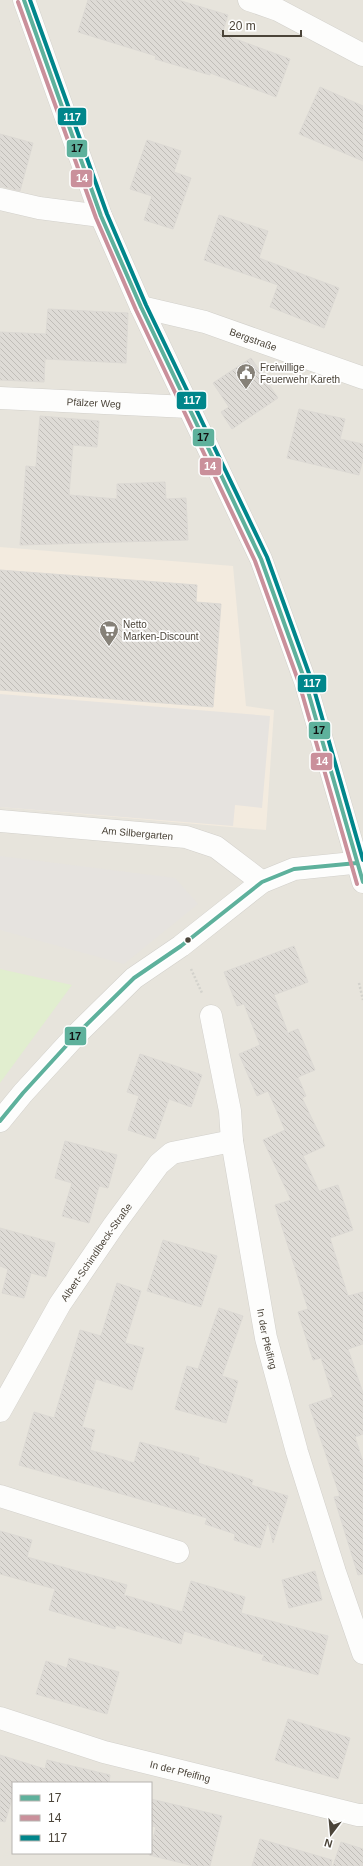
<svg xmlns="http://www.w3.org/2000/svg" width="363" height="1866" viewBox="0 0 363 1866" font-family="Arial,sans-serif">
<defs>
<pattern id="building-back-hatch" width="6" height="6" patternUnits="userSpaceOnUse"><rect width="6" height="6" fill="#dedbd6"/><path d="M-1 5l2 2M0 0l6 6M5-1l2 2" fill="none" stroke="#c0bdb8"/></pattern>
</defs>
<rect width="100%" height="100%" fill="#f4f2ee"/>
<path fill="#e7e4dc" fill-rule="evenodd" d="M 0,0 L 363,0 L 363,1866 L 0,1866 ZM 13,1783 L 151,1783 L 151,1853 L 13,1853 Z"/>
<path fill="#f3ebdf" d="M 0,547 L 233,566 L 246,706 L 274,710 L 266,830 L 0,807 Z"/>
<path fill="#e1eecf" d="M 0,969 L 72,985 L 0,1083 Z"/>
<path fill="#e6e3df" d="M 0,694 L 270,716 L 262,808 L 235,805 L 233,826 L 0,807 Z
M 0,856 L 175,878 L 198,904 L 124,964 L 0,930 Z"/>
<path fill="url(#building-back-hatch)" stroke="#dcd9d4" d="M 88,0 L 178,0 L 228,15 L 222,34 L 290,59 L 276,97 L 210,73 L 210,75 L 155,59 L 156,56 L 78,32 Z
M 320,87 L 363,106 L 363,161 L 299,134 Z
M 0,134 L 33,143 L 20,191 L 0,186 Z
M 147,140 L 181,151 L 174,172 L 191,178 L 173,229 L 144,220 L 152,196 L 130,189 Z
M 219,215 L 268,231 L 259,258 L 339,288 L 324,328 L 270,307 L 278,285 L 204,260 Z
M 48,309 L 128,313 L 126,363 L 45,359 L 44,382 L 0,380 L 0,332 L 46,334 Z
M 251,358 L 278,398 L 232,429 L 221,412 L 229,407 L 213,383 Z
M 299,409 L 345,419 L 340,439 L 363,444 L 363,459 L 359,475 L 287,458 Z
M 40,416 L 99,421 L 97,447 L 73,445 L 69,495 L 117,499 L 117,484 L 165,482 L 166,499 L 186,498 L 188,540 L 20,545 L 26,466 L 36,467 Z
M 0,570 L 197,585 L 196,602 L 221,604 L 213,707 L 0,690 Z
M 294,946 L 308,982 L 274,995 L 288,1033 L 298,1029 L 315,1070 L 298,1077 L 306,1096 L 302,1098 L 325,1146 L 303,1156 L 319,1191 L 338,1185 L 353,1230 L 330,1238 L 348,1296 L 363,1292 L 363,1344 L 348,1349 L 363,1393 L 363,1434 L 355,1437 L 363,1462 L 363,1574 L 358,1575 L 334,1497 L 340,1496 L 309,1405 L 333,1397 L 321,1358 L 313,1360 L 298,1312 L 308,1309 L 275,1205 L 291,1200 L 263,1140 L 285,1130 L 268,1091 L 257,1096 L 239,1054 L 260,1045 L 244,1004 L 237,1006 L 224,972 Z
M 140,1054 L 202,1075 L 191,1107 L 169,1099 L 155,1139 L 128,1130 L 139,1096 L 127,1092 Z
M 65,1141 L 117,1155 L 108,1188 L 99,1186 L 89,1223 L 62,1216 L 72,1183 L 55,1178 Z
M 0,1228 L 55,1243 L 46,1277 L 31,1273 L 24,1298 L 2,1293 L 8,1269 L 0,1266 Z
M 163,1240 L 217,1256 L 201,1307 L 147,1291 Z
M 117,1283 L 141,1291 L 125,1343 L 144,1348 L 132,1390 L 96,1379 L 82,1427 L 95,1430 L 90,1450 L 134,1463 L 140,1442 L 199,1458 L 198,1463 L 253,1480 L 251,1485 L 288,1496 L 273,1543 L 268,1522 L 260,1548 L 234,1540 L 235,1534 L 205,1524 L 207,1518 L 19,1465 L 34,1412 L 54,1418 L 80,1330 L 101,1336 Z
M 219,1308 L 243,1316 L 222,1376 L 238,1381 L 226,1423 L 175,1409 L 187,1366 L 198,1369 Z
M 0,1531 L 32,1540 L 27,1557 L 127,1585 L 124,1595 L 182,1612 L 191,1581 L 245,1597 L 241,1613 L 328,1636 L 318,1675 L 262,1660 L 264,1655 L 184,1631 L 181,1644 L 116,1625 L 115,1629 L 49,1610 L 55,1589 L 0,1574 Z
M 315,1571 L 322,1600 L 289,1608 L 282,1580 Z
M 69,1658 L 119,1672 L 107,1714 L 36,1694 L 46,1661 L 67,1668 Z
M 288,1719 L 350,1738 L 338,1779 L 275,1760 Z
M 0,1755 L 45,1769 L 47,1760 L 110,1775 L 109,1783 L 13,1783 L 13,1796 L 5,1822 L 0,1821 Z
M 151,1799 L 222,1816 L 210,1866 L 194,1866 L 149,1855 L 156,1827 L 151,1826 Z
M 260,1839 L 332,1860 L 331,1866 L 252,1866 Z
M 341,1842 L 363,1849 L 363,1866 L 333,1866 Z"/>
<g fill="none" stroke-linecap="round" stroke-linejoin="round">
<g stroke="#d2d0cb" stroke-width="23">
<g id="minor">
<path d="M 24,0 L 101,216 L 141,307 L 261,559 L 305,681 L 363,882"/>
<path d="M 249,0 L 278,10 L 363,55"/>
<path d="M 0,199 L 39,208 L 101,216"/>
<path id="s1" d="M 141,307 L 205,322 L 363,378"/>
<path id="s2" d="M 0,398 L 188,407"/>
<path id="s3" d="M 0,821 L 186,837 L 216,847 L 262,882"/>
<path id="s4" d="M 211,1016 L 230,1111 L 232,1141 L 266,1338 L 297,1452 L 335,1572 L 363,1653"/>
<path d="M 0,1121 L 23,1093 L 77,1034 L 134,978 L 181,946 L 262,882 L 294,869 L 363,862"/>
<path id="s5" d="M 0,1411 L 60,1304 L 114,1225 L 159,1164 L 172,1153 L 232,1141"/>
<path d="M 0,1496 L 178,1552"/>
<path id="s6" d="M 0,1718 L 104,1752 L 358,1815 L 363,1815"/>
</g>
</g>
<path stroke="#d3d2cc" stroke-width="2.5" stroke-dasharray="2 2" stroke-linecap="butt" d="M 191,969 L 202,993
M 359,983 L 363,1000"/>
<use href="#minor" stroke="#fdfdfc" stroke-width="22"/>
<g stroke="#fff" stroke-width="7">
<path id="bus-1" d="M 24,0 L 101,216 L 141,307 L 261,559 L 305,681 L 363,882
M 0,1121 L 23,1093 L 77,1034 L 134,978 L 181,946 L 262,882 L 294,869 L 357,863"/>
</g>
<g stroke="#fff" stroke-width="7">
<path id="bus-2" d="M 18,2 L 96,218 L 136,310 L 255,561 L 299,683 L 357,884"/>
</g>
<g stroke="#fff" stroke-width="7">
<path id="bus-3" d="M 30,0 L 107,214 L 146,305 L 267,557 L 311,679 L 363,860"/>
</g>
<use href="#bus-1" stroke="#5eb19c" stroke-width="4"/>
<use href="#bus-2" stroke="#ca909b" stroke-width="4"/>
<use href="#bus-3" stroke="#00868b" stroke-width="4"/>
</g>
<defs>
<g id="civic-pin" transform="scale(1)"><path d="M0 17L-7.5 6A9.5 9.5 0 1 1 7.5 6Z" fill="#868178" stroke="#fff"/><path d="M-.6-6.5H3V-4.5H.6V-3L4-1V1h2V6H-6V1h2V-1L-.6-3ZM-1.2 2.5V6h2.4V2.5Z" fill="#fff"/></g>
<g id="supermarket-pin" transform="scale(1)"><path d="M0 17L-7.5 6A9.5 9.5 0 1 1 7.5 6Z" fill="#868178" stroke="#fff"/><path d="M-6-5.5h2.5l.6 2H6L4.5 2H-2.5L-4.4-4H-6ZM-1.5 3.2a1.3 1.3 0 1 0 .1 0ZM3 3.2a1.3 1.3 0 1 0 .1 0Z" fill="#fff"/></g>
</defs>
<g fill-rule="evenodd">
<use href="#civic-pin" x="246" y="373"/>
<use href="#supermarket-pin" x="109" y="630"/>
</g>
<circle fill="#4b4439" stroke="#fff" stroke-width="1.5" cx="188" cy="940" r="3.5"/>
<g text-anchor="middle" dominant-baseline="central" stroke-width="3.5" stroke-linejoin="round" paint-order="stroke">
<g font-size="10" fill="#4b4439" stroke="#fff">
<text stroke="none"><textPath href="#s1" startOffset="117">Bergstraße</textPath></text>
<text stroke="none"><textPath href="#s2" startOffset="94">Pfälzer Weg</textPath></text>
<text stroke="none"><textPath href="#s3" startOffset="138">Am Silbergarten</textPath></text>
<text stroke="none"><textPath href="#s5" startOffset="186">Albert-Schindlbeck-Straße</textPath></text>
<text stroke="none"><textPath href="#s4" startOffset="328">In der Pfeifing</textPath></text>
<text stroke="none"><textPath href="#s6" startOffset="188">In der Pfeifing</textPath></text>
</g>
<g font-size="10" fill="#4b4439" stroke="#fff" text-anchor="start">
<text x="260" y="367">Freiwillige<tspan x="260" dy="12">Feuerwehr Kareth</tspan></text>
<text x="123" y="624">Netto<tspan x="123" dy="12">Marken-Discount</tspan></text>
</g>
</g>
<g stroke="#fff" stroke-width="1.5">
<rect x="57" y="107" width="30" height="19" rx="4" fill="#00868b"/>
<rect x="66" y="139" width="22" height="19" rx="4" fill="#5eb19c"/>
<rect x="70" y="169" width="23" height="19" rx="4" fill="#ca909b"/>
<rect x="176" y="391" width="31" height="19" rx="4" fill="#00868b"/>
<rect x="192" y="428" width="23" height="19" rx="4" fill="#5eb19c"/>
<rect x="199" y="457" width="23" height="19" rx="4" fill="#ca909b"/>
<rect x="297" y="674" width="30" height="19" rx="4" fill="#00868b"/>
<rect x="308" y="721" width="23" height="19" rx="4" fill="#5eb19c"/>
<rect x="310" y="752" width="23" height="19" rx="4" fill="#ca909b"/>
<rect x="64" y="1026" width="23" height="20" rx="4" fill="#5eb19c"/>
</g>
<g font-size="11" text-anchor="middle" font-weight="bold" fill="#fff">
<text x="72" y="121">117</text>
<text x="82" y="182">14</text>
<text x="192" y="404">117</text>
<text x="210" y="470">14</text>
<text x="312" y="687">117</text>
<text x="322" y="765">14</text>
</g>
<g font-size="11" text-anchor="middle" font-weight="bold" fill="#111">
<text x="77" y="152">17</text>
<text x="203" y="441">17</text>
<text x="319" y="734">17</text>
<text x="75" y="1040">17</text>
</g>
<rect x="12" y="1782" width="140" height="72" fill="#ffffff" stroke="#b7b4b0"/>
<rect x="20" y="1795" width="20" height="6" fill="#5eb19c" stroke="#b7b4b0"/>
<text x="48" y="1802" font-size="12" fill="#4b4439">17</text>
<rect x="20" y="1815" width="20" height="6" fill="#ca909b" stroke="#b7b4b0"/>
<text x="48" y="1822" font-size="12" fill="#4b4439">14</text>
<rect x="20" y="1835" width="20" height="6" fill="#00868b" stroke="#b7b4b0"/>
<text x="48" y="1842" font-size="12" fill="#4b4439">117</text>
<g transform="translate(331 1834) rotate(196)" stroke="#ffffff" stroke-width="3" paint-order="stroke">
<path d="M0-3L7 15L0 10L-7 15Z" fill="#4b4439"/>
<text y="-6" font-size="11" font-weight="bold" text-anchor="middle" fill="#4b4439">N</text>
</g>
<path d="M223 30v6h78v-6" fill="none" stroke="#4b4439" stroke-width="2"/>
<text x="229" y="30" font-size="12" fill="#4b4439" stroke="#ffffff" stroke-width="3" paint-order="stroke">20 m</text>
</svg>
